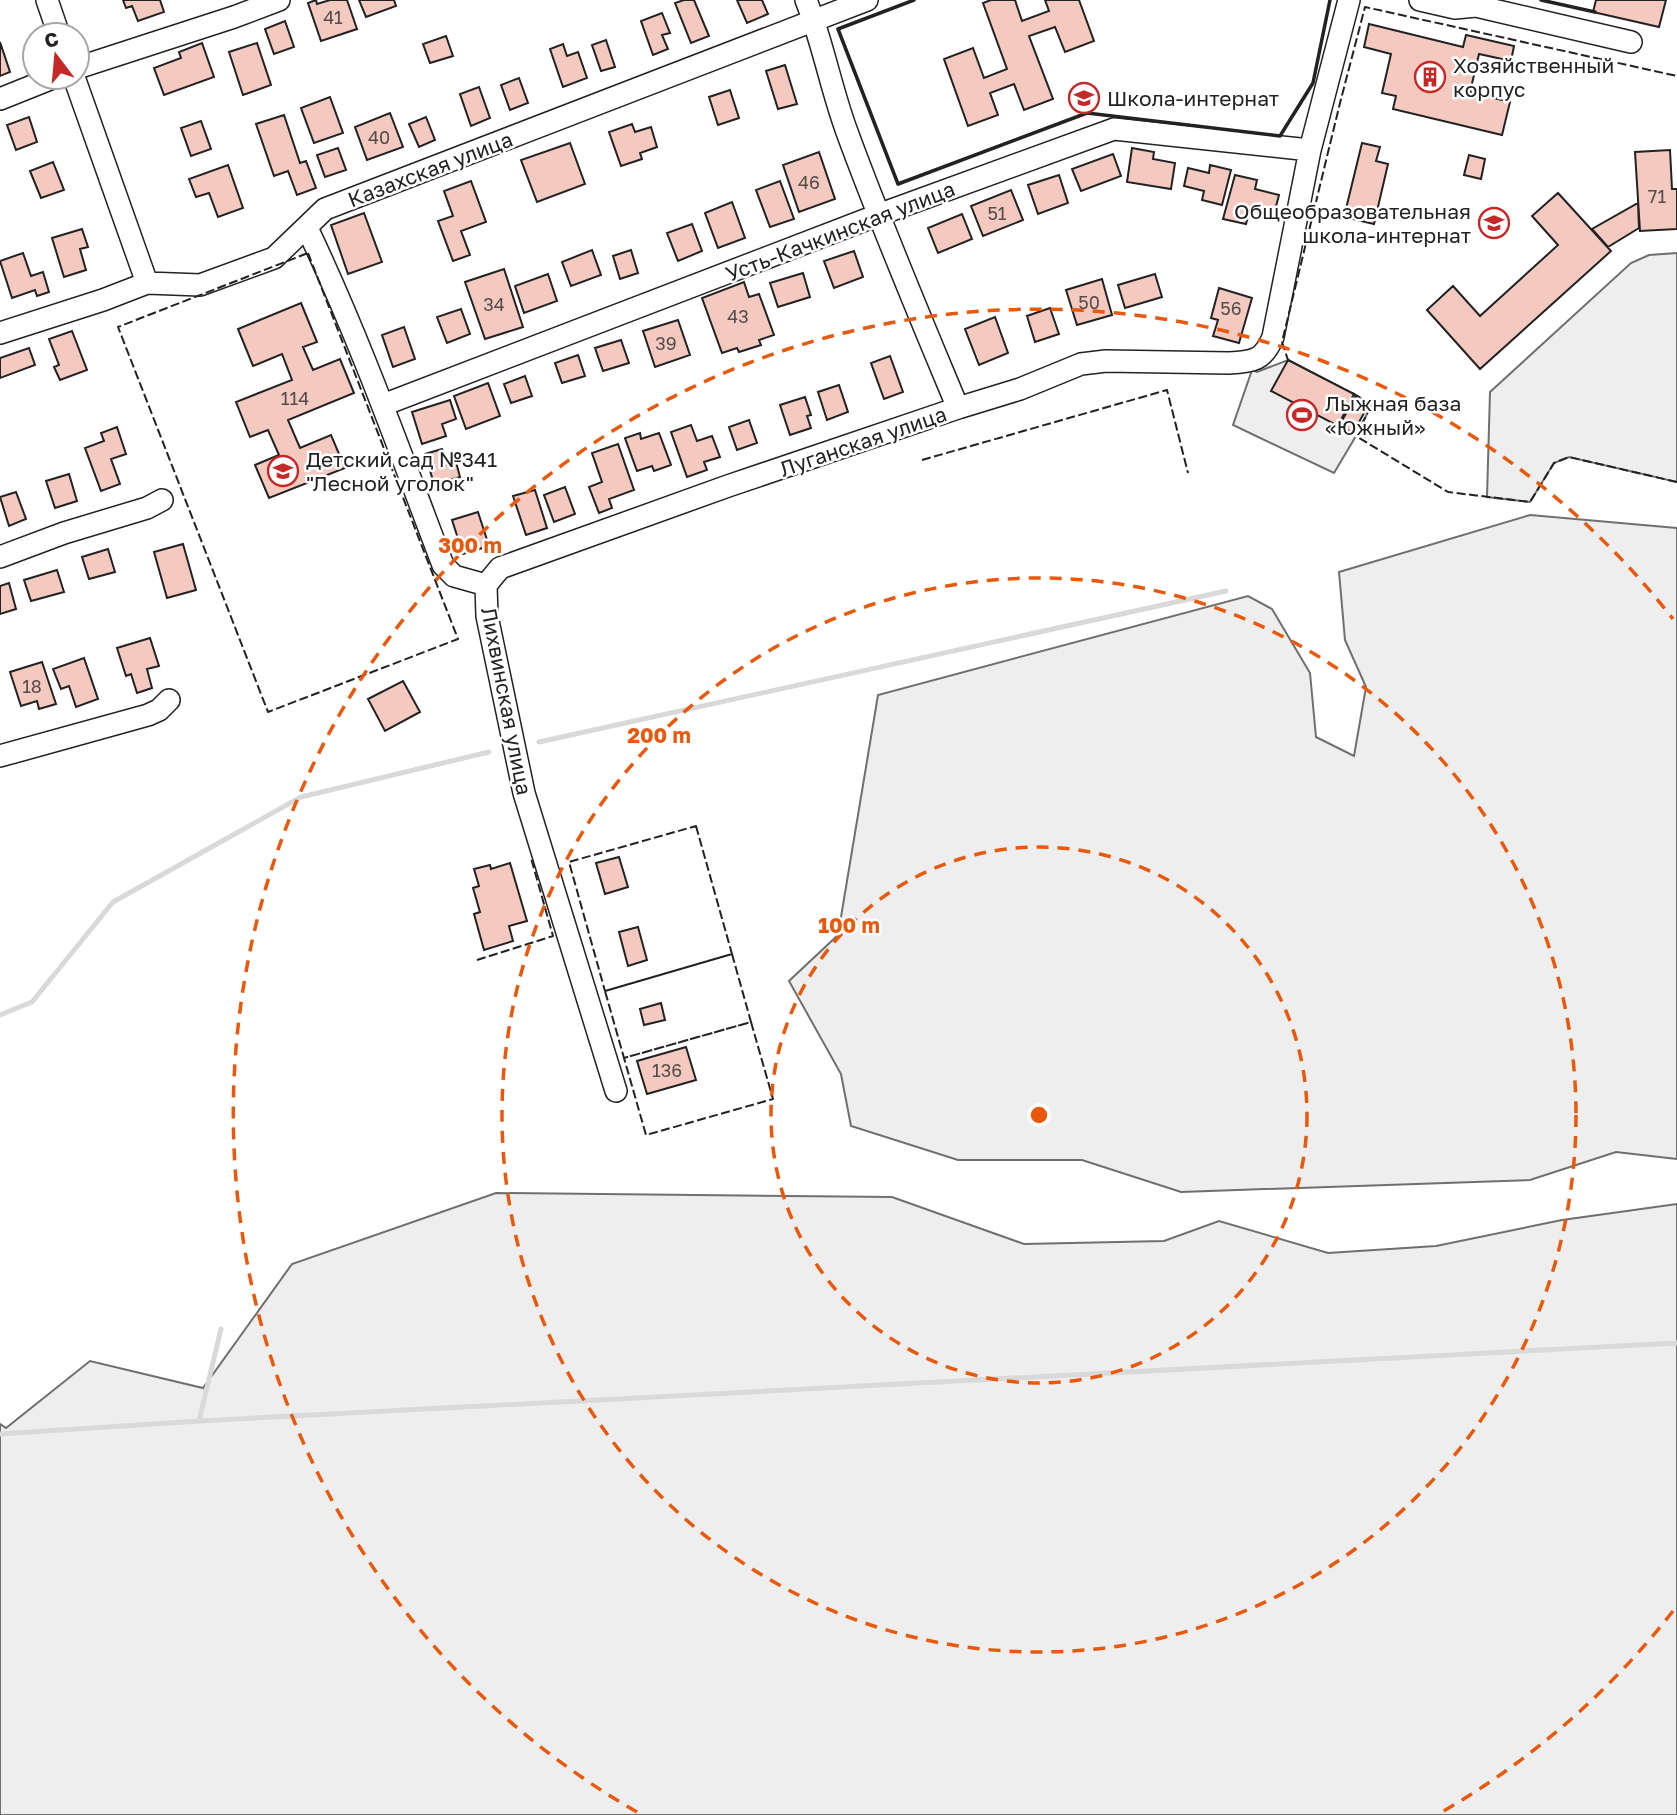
<svg xmlns="http://www.w3.org/2000/svg" width="1677" height="1815" viewBox="0 0 1677 1815" font-family="'Golos Text',sans-serif">
<rect width="100%" height="100%" fill="#fff"/>
<path fill="#eee" stroke="#6f6f6f" stroke-width="2" d="M 1677,253 L 1677,482 L 1569,457 L 1554,463 L 1530,502 L 1487,497 L 1490,392 L 1631,263 L 1649,255 Z
M 1288,360 L 1372,404 L 1356,436 L 1334,473 L 1233,425 L 1252,370 L 1257,372 Z
M 1530,515 L 1677,528 L 1677,1159 L 1616,1152 L 1530,1180 L 1181,1192 L 1082,1160 L 958,1160 L 851,1126 L 841,1074 L 789,981 L 838,935 L 878,695 L 1248,596 L 1272,609 L 1310,673 L 1316,737 L 1354,756 L 1366,687 L 1345,640 L 1339,572 Z
M 496,1193 L 892,1197 L 1024,1244 L 1164,1241 L 1219,1221 L 1328,1253 L 1436,1246 L 1562,1220 L 1677,1204 L 1677,1815 L 0,1815 L 0,1424 L 6,1428 L 90,1361 L 203,1388 L 292,1264 Z"/>
<g fill="none" stroke-linecap="round" stroke-linejoin="round">
<path stroke="#d9d9d9" stroke-width="5" d="M 539,742 L 1226,591
M 0,1015 L 32,1002 L 113,902 L 301,797 L 489,752
M 199,1421 L 221,1329
M 0,1434 L 199,1421 L 1677,1343"/>
</g>
<path fill="#f3c9c0" stroke="#222" stroke-width="2" d="M 123,0 L 160,0 L 164,12 L 138,21 L 132,6 L 126,8 Z
M 316,0 L 317,4 L 330,0 L 347,0 L 357,29 L 321,41 L 308,3 Z
M 359,0 L 394,0 L 396,6 L 366,17 Z
M 684,0 L 694,0 L 709,36 L 691,43 L 675,3 Z
M 737,0 L 762,0 L 768,14 L 747,23 Z
M 991,0 L 1015,0 L 1022,21 L 1049,11 L 1045,0 L 1079,0 L 1094,41 L 1065,52 L 1055,27 L 1029,36 L 1053,99 L 1024,110 L 1014,84 L 990,93 L 998,115 L 968,126 L 944,59 L 973,48 L 984,78 L 1007,69 L 983,3 Z
M 1596,0 L 1666,0 L 1659,27 L 1593,12 Z
M 662,13 L 670,33 L 662,35 L 668,49 L 653,55 L 641,21 Z
M 285,21 L 294,47 L 274,54 L 265,29 Z
M 1369,24 L 1463,47 L 1466,35 L 1514,46 L 1511,61 L 1479,54 L 1470,92 L 1510,102 L 1502,135 L 1393,109 L 1396,96 L 1382,93 L 1391,54 L 1364,47 Z
M 446,36 L 453,56 L 430,63 L 423,44 Z
M 606,40 L 615,67 L 601,71 L 592,45 Z
M 0,42 L 10,72 L 0,76 Z
M 202,43 L 214,77 L 164,95 L 154,68 L 181,58 L 179,52 Z
M 257,43 L 271,85 L 243,95 L 229,52 Z
M 563,44 L 567,56 L 578,52 L 587,78 L 563,87 L 550,49 Z
M 785,65 L 797,104 L 778,109 L 766,71 Z
M 519,78 L 528,103 L 510,110 L 501,85 Z
M 479,87 L 490,118 L 471,126 L 460,94 Z
M 730,90 L 739,118 L 718,125 L 709,97 Z
M 330,97 L 343,133 L 314,143 L 301,108 Z
M 390,113 L 403,147 L 367,160 L 355,127 Z
M 284,115 L 300,163 L 306,161 L 316,188 L 297,195 L 288,171 L 274,176 L 256,124 Z
M 29,117 L 37,142 L 16,150 L 7,125 Z
M 426,117 L 435,140 L 419,147 L 409,124 Z
M 201,121 L 211,149 L 191,156 L 181,128 Z
M 632,124 L 635,132 L 651,127 L 657,147 L 640,153 L 642,159 L 621,166 L 609,132 Z
M 570,143 L 585,184 L 537,202 L 521,160 Z
M 1362,143 L 1380,147 L 1376,161 L 1388,164 L 1374,224 L 1344,217 Z
M 338,148 L 346,170 L 325,177 L 317,155 Z
M 1132,148 L 1154,152 L 1153,159 L 1175,163 L 1171,189 L 1127,182 Z
M 1670,150 L 1672,189 L 1677,189 L 1677,229 L 1640,231 L 1635,152 Z
M 819,152 L 835,199 L 799,212 L 783,165 Z
M 1113,154 L 1121,176 L 1081,191 L 1072,169 Z
M 1469,155 L 1485,159 L 1481,179 L 1464,175 Z
M 53,162 L 64,190 L 41,198 L 30,171 Z
M 228,165 L 243,208 L 218,217 L 209,193 L 196,197 L 189,179 Z
M 1210,165 L 1231,170 L 1222,205 L 1202,200 L 1204,191 L 1184,186 L 1188,168 L 1209,173 Z
M 1059,175 L 1068,203 L 1038,214 L 1028,185 Z
M 1235,175 L 1257,180 L 1255,189 L 1279,195 L 1274,214 L 1250,209 L 1246,224 L 1223,219 Z
M 471,181 L 486,222 L 461,231 L 470,255 L 453,261 L 438,221 L 453,216 L 444,191 Z
M 780,181 L 794,219 L 770,227 L 756,190 Z
M 1011,190 L 1023,220 L 983,236 L 971,206 Z
M 1558,193 L 1611,251 L 1480,369 L 1427,310 L 1453,286 L 1480,316 L 1558,245 L 1532,216 Z
M 732,202 L 745,238 L 718,248 L 705,213 Z
M 1638,203 L 1639,228 L 1608,247 L 1592,229 Z
M 364,213 L 382,262 L 348,274 L 331,225 Z
M 962,214 L 972,239 L 938,253 L 928,228 Z
M 692,224 L 702,251 L 678,261 L 667,233 Z
M 82,229 L 88,247 L 80,249 L 86,270 L 64,277 L 52,238 Z
M 592,250 L 601,275 L 571,286 L 562,262 Z
M 631,250 L 638,273 L 620,279 L 613,256 Z
M 854,251 L 863,277 L 834,288 L 824,261 Z
M 23,253 L 31,276 L 43,272 L 49,292 L 37,296 L 35,290 L 12,298 L 0,261 Z
M 504,269 L 523,327 L 485,339 L 465,282 Z
M 803,273 L 810,297 L 778,307 L 770,283 Z
M 548,274 L 557,301 L 524,313 L 515,286 Z
M 1155,274 L 1162,297 L 1125,308 L 1118,285 Z
M 1102,279 L 1112,315 L 1077,325 L 1066,290 Z
M 744,282 L 749,297 L 759,294 L 774,335 L 759,340 L 761,345 L 739,352 L 737,348 L 722,353 L 702,298 Z
M 1219,288 L 1252,298 L 1239,343 L 1213,336 L 1218,320 L 1211,318 Z
M 301,303 L 317,342 L 303,347 L 313,370 L 340,359 L 354,393 L 288,420 L 300,448 L 331,435 L 345,468 L 269,498 L 255,465 L 279,455 L 268,430 L 250,437 L 236,402 L 292,380 L 282,354 L 253,366 L 238,329 Z
M 1050,308 L 1059,334 L 1035,342 L 1027,316 Z
M 461,309 L 470,334 L 447,343 L 437,317 Z
M 995,317 L 1008,353 L 979,365 L 965,329 Z
M 678,320 L 690,355 L 655,367 L 643,331 Z
M 404,327 L 415,359 L 393,367 L 382,335 Z
M 72,331 L 87,370 L 60,380 L 54,367 L 59,365 L 49,339 Z
M 621,340 L 629,363 L 603,371 L 595,348 Z
M 29,348 L 35,365 L 0,378 L 0,358 Z
M 578,355 L 585,376 L 562,383 L 555,363 Z
M 890,356 L 903,392 L 884,399 L 871,363 Z
M 1288,360 L 1354,394 L 1338,426 L 1271,391 Z
M 525,376 L 532,396 L 511,403 L 504,384 Z
M 488,383 L 500,416 L 466,429 L 454,396 Z
M 839,385 L 848,412 L 827,420 L 818,392 Z
M 805,397 L 811,415 L 807,416 L 811,428 L 790,435 L 780,405 Z
M 1355,397 L 1369,404 L 1353,433 L 1339,426 Z
M 450,400 L 456,419 L 442,424 L 446,436 L 422,444 L 412,412 Z
M 749,420 L 757,443 L 737,450 L 729,427 Z
M 691,425 L 697,441 L 712,436 L 720,457 L 704,462 L 707,470 L 687,477 L 671,432 Z
M 117,427 L 126,454 L 111,459 L 120,484 L 101,491 L 85,448 L 104,441 L 101,433 Z
M 640,433 L 641,439 L 659,433 L 671,465 L 654,471 L 652,466 L 637,471 L 625,438 Z
M 618,444 L 634,490 L 609,499 L 612,508 L 599,513 L 589,487 L 602,482 L 592,453 Z
M 442,449 L 447,465 L 456,462 L 460,477 L 434,484 L 425,454 Z
M 69,474 L 77,501 L 55,508 L 46,481 Z
M 565,487 L 575,514 L 554,522 L 544,495 Z
M 535,490 L 547,528 L 526,535 L 513,496 Z
M 16,492 L 26,519 L 9,526 L 0,497 Z
M 478,512 L 489,546 L 463,554 L 452,520 Z
M 183,544 L 196,590 L 167,598 L 154,552 Z
M 108,549 L 115,572 L 89,579 L 82,557 Z
M 57,570 L 64,592 L 31,601 L 24,580 Z
M 9,583 L 16,609 L 0,614 L 0,586 Z
M 150,638 L 159,666 L 147,669 L 152,688 L 137,693 L 131,674 L 126,676 L 117,648 Z
M 84,658 L 98,699 L 76,707 L 69,686 L 61,689 L 53,669 Z
M 42,662 L 56,704 L 39,709 L 37,701 L 21,706 L 10,672 Z
M 403,681 L 420,712 L 385,731 L 368,699 Z
M 619,857 L 628,887 L 605,894 L 596,863 Z
M 510,863 L 527,921 L 509,926 L 513,941 L 484,950 L 474,914 L 480,912 L 473,888 L 479,886 L 474,869 L 490,865 L 491,869 Z
M 638,927 L 647,960 L 628,966 L 619,932 Z
M 661,1003 L 665,1020 L 644,1025 L 640,1009 Z
M 686,1047 L 696,1080 L 647,1094 L 637,1061 Z"/>
<g fill="none" stroke-linecap="round" stroke-linejoin="round">
<g stroke="#222" stroke-width="24">
<path id="minor" d="M 47,0 L 59,35
M 806,0 C 823,43 831,89 847,132 C 881,225 920,317 958,408
M 1420,0 L 1455,8 L 1476,6 L 1631,42
M 77,68 L 234,17 L 279,0
M 74,77 L 147,283
M 0,99 L 55,77
M 307,228 C 359,337 400,452 443,565 L 454,576 L 486,585 L 487,616 L 524,793 L 616,1091
M 0,333 L 103,300 L 147,283 L 200,285 L 274,258 L 325,209 L 867,0
M 383,405 L 878,215 L 1114,129 L 1310,150
M 0,557 L 64,533 L 147,508 L 162,500
M 486,585 L 500,568 L 728,486 L 958,408 L 1020,389 L 1081,364 L 1106,361 L 1229,363 C 1253,362 1264,360 1273,337 L 1310,150 L 1349,0
M 0,756 L 148,715 L 159,710 L 169,700"/>
</g>
<use href="#minor" stroke="#fff" stroke-width="21"/>
<path stroke="#222" stroke-width="2" stroke-dasharray="9 3.5" stroke-linecap="butt" d="M 308,253 L 458,639 L 268,712 L 118,327 Z
M 1290,361 L 1288,360 L 1282,342 L 1340,103 L 1365,7 L 1677,76
M 1352,393 L 1372,404 L 1356,436 L 1448,492 L 1530,502 L 1554,463 L 1569,457 L 1677,482
M 922,460 L 1167,390 L 1188,473
M 696,826 L 732,954 L 605,991 L 569,862 Z
M 732,954 L 751,1022 L 624,1058 L 605,991 Z
M 477,960 L 553,936 L 531,858
M 751,1022 L 773,1099 L 646,1135 L 624,1058 Z"/>
<path stroke="#222" stroke-width="3.5" d="M 914,0 L 838,29 L 898,184 L 1087,113 L 1280,136 L 1313,83 L 1330,0
M 1541,0 L 1595,12"/>
</g>
<g fill="none" stroke="#e8590c" stroke-width="3.5" stroke-dasharray="12 9">
<circle cx="1039" cy="1115" r="268"/>
<circle cx="1039" cy="1115" r="537"/>
<path d="M1673 1611A805 805 0 0 1 1442 1812M637 1812A805 805 0 1 1 1673 619"/>
</g>
<defs>
<g id="building-ring" transform="scale(1.575)"><circle r="9.5" fill="#fff" stroke="#c62828" stroke-width="1.5"/><path d="M-4-6H4V6H1V3H-1V6H-4ZM-2.5-4.3h1.7v1.8h-1.7ZM.8-4.3h1.7v1.8H.8ZM-2.5-1h1.7V.8h-1.7ZM.8-1h1.7V.8H.8Z" fill="#c62828"/></g>
<g id="school-ring" transform="scale(1.575)"><circle r="9.5" fill="#fff" stroke="#c62828" stroke-width="1.5"/><path d="M0-5L7-2L0 1L-7-2ZM-4 1L0 2.5L4 1V4Q0 6-4 4Z" fill="#c62828"/></g>
<g id="stadium-ring" transform="scale(1.575)"><circle r="9.5" fill="#fff" stroke="#c62828" stroke-width="1.5"/><path d="M0-5a6.5 5 0 1 0 0 10a6.5 5 0 1 0 0-10ZM-3.5-1.8h7v3.6h-7Z" fill="#c62828"/></g>
</defs>
<g fill-rule="evenodd">
<use href="#building-ring" x="1430" y="77"/>
<use href="#school-ring" x="1084" y="98"/>
<use href="#school-ring" x="1494" y="223"/>
<use href="#stadium-ring" x="1302" y="415"/>
<use href="#school-ring" x="283" y="471"/>
</g>
<g text-anchor="middle" dominant-baseline="central" stroke-width="5" stroke-linejoin="round" paint-order="stroke">
<g font-size="18" fill="#564c4a">
<text x="333" y="17">41</text>
<text x="379" y="137">40</text>
<text x="809" y="182">46</text>
<text x="1657" y="196">71</text>
<text x="997" y="213">51</text>
<text x="1089" y="302">50</text>
<text x="494" y="304">34</text>
<text x="1231" y="308">56</text>
<text x="738" y="316">43</text>
<text x="666" y="343">39</text>
<text x="295" y="398">114</text>
<text x="32" y="686">18</text>
<text x="667" y="1070">136</text>
</g>
<g font-size="21" fill="#222" stroke="#fff" text-anchor="start">
<text x="1453" y="65">Хозяйственный<tspan x="1453" dy="24">корпус</tspan></text>
<text x="1107" y="98">Школа-интернат</text>
<text x="1471" y="211" text-anchor="end">Общеобразовательная<tspan x="1471" dy="24">школа-интернат</tspan></text>
<text x="1325" y="403">Лыжная база<tspan x="1325" dy="24">«Южный»</tspan></text>
<text x="306" y="459">Детский сад №341<tspan x="306" dy="24">"Лесной уголок"</tspan></text>
</g>
<g font-size="21" fill="#222" stroke="#fff">
<text transform="translate(430 169) rotate(-21)">Казахская улица</text>
<text transform="translate(840 231) rotate(-21)">Усть-Качкинская улица</text>
<text transform="translate(863 441) rotate(-19)">Луганская улица</text>
<text transform="translate(507 701) rotate(79)">Лихвинская улица</text>
</g>
</g>
<circle cx="1039" cy="1115" r="10" fill="#e8590c" stroke="#fff" stroke-width="3.5"/>
<g font-size="21" text-anchor="middle" font-weight="bold" fill="#e8590c" stroke="#fff" stroke-width="5" stroke-linejoin="round" paint-order="stroke">
<text x="470" y="553">300 m</text>
<text x="659" y="743">200 m</text>
<text x="849" y="933">100 m</text>
</g>
<g transform="translate(56 56) rotate(344)"><circle r="33" fill="#ffffff" stroke="#a7a7a7" stroke-width="2"/>
<path d="M0-5L12 26L0 18L-12 26Z" fill="#c62828"/>
<text y="-10" font-size="19" font-weight="bold" text-anchor="middle" fill="#222222">С</text>
</g>
</svg>
